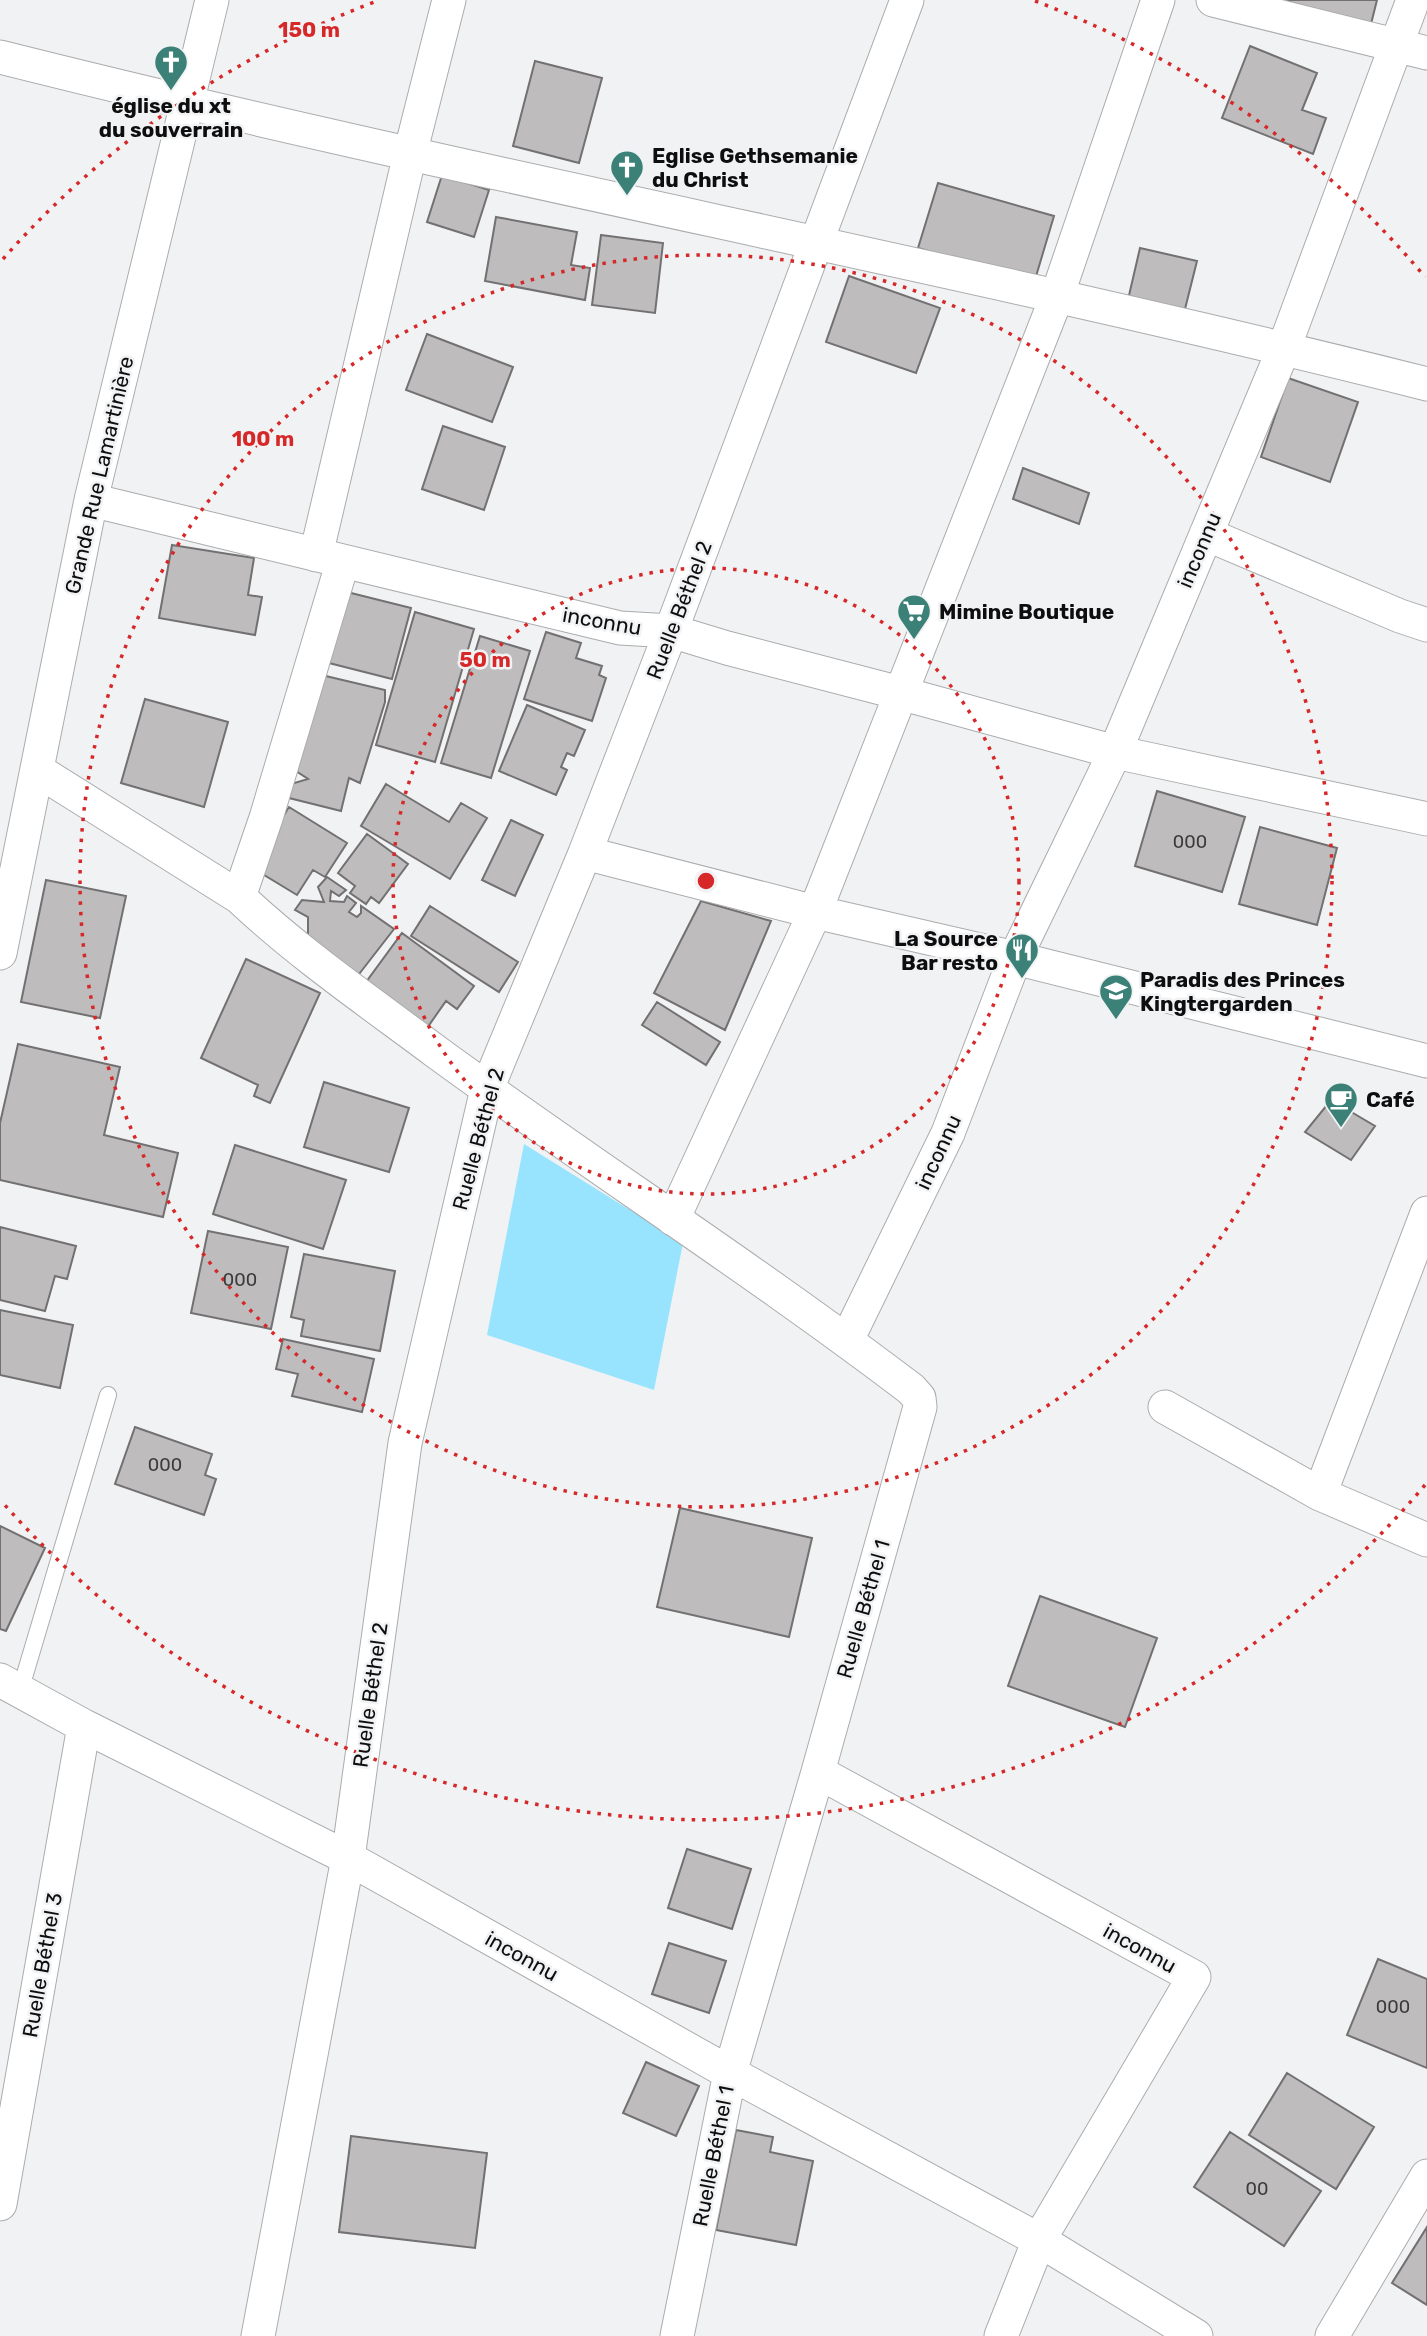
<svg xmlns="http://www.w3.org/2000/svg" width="1427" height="2336" viewBox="0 0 1427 2336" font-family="Rubik,sans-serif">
<rect width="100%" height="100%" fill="#f1f2f4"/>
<path fill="#98e4ff" d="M 524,1144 L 683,1243 L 654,1390 L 487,1335 Z"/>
<path fill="#bebcbd" stroke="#727071" stroke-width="2" d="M 1281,0 L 1377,0 L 1371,24 Z
M 1250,46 L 1317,73 L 1302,110 L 1326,118 L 1313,154 L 1222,118 Z
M 535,61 L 602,78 L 579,163 L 513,146 Z
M 442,175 L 489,190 L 474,237 L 427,222 Z
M 938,183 L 1054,216 L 1034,283 L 918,248 Z
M 496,217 L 577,232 L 571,265 L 590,268 L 585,300 L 485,281 Z
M 601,235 L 663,243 L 655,313 L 592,305 Z
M 1140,248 L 1197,261 L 1183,317 L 1127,304 Z
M 849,276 L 940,308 L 916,373 L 826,342 Z
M 427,334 L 513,367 L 492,422 L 406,390 Z
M 1288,378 L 1358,402 L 1330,482 L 1261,457 Z
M 443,426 L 505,447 L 484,510 L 422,489 Z
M 1023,468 L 1089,493 L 1079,524 L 1013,499 Z
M 172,545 L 254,558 L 248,595 L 262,597 L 255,635 L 159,618 Z
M 339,590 L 411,608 L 392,679 L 321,661 Z
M 415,612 L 474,629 L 435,762 L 376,745 Z
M 546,632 L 581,643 L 576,658 L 602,666 L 599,675 L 606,678 L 592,721 L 524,699 Z
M 480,636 L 530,651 L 491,778 L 441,763 Z
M 313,673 L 385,690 L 385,702 L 360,783 L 349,778 L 341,811 L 277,795 L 281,787 L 308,779 L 293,769 Z
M 145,699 L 228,722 L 204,807 L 121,783 Z
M 527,705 L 585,730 L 574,756 L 567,753 L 561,767 L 567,770 L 556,795 L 499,771 Z
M 386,784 L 449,822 L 461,803 L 487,818 L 450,879 L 361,826 Z
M 1157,791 L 1245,817 L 1222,892 L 1135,866 Z
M 289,807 L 347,843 L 325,877 L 313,870 L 297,895 L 251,867 Z
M 511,820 L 543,835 L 515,896 L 482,880 Z
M 1260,827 L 1337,848 L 1317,925 L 1239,904 Z
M 367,834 L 408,864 L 379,903 L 371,897 L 366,904 L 350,893 L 355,886 L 338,873 Z
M 327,877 L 346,890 L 339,896 L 331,891 L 330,901 L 344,902 L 347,896 L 356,903 L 349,912 L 357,917 L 361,913 L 361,906 L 394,929 L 356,978 L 308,946 L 308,917 L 295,910 L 302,900 L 324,902 L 318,887 Z
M 46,880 L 126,896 L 100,1018 L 21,1002 Z
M 701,901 L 771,921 L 725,1030 L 654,993 Z
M 430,906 L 518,962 L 499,992 L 411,936 Z
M 402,933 L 474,986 L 457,1009 L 446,1001 L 420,1038 L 358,993 Z
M 246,959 L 320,993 L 270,1103 L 254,1096 L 258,1085 L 201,1058 Z
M 657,1002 L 720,1042 L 706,1065 L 642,1025 Z
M 18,1044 L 120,1067 L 104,1135 L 178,1153 L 163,1217 L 0,1180 L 0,1123 Z
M 324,1082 L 409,1108 L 389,1172 L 304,1147 Z
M 1331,1100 L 1375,1126 L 1351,1160 L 1305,1132 Z
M 235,1145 L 346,1180 L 323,1249 L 213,1214 Z
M 0,1227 L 76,1246 L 67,1279 L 55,1276 L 45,1311 L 0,1300 Z
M 208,1231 L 288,1247 L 271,1329 L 191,1313 Z
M 304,1254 L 395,1271 L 380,1351 L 301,1336 L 304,1320 L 291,1317 Z
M 0,1310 L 73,1325 L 60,1388 L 0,1375 Z
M 283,1339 L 374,1359 L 362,1412 L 292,1396 L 298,1374 L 276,1369 Z
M 135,1427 L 212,1454 L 205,1475 L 216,1479 L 204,1515 L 115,1484 Z
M 680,1508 L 812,1538 L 789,1637 L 657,1607 Z
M 0,1526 L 45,1548 L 6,1631 L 0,1629 Z
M 1040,1596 L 1157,1638 L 1125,1727 L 1008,1686 Z
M 687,1849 L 751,1869 L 732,1929 L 668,1908 Z
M 669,1943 L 726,1961 L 709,2013 L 652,1994 Z
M 1378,1959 L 1427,1979 L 1427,2068 L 1347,2035 Z
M 646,2062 L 699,2086 L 676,2136 L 623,2113 Z
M 1287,2073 L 1374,2127 L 1336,2189 L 1249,2135 Z
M 736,2130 L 773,2137 L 770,2152 L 813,2161 L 796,2245 L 716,2230 Z
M 1230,2132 L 1321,2191 L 1284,2246 L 1194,2187 Z
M 351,2136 L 487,2153 L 475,2248 L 339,2232 Z
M 1427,2227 L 1427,2305 L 1392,2283 Z"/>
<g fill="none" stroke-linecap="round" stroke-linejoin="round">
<g stroke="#abacad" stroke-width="18">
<path id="lane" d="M 20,1691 L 108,1395"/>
</g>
<g stroke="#abacad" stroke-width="35">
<path id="street" d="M 1213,0 L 1427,53
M 0,57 C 473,176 954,265 1427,384
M 91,500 L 620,628 L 671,631 L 727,648 L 900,693 L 1115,752 L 1427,819
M 1206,534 L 1400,616 L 1427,625
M 316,555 L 410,154 L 449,0
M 343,561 L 266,818 L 239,897 C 300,954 368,1001 435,1051 C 592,1166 756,1271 911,1389 L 919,1398 L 920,1407 L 818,1772 L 730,2073 L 677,2336
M 37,770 L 239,897
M 585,853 L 815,912 L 1015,958 L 1427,1061
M 0,953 L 91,500 L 212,0
M 673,1219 L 815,912 L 1057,296 L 1158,0
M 847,1340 L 948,1133 L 1015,958 L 1115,752 L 1284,348 L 1413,0
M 1165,1407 L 1320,1494 L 1427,1540
M 1320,1494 L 1427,1213
M 0,1680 L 84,1726 L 348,1858 L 730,2073 L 1039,2240 L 1196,2336
M 818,1772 L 1194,1977 L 1039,2240 L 1001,2336
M 0,2204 L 84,1726
M 258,2336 L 348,1858 L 405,1443 L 487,1089 L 585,853 L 671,631 L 907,0
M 1332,2336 L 1427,2176"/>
</g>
<use href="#lane" stroke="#fff" stroke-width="16"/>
<use href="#street" stroke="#fff" stroke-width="33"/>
</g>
<g fill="none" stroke="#d62828" stroke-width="3.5" stroke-dasharray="3.5 7">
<circle cx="706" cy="881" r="313"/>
<circle cx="706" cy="881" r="626"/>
<path d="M1425 1485A939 939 0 0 1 3 1503M3 259A939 939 0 0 1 377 1M1035 1A939 939 0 0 1 1425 277"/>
</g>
<defs>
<g id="church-pin" transform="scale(1.75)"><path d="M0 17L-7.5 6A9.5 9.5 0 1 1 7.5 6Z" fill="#3c8177" stroke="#f1f2f4"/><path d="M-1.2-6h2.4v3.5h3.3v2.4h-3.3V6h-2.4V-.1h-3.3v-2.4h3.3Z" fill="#fff"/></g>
<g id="supermarket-pin" transform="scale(1.75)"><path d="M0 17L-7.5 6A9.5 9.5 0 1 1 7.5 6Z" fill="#3c8177" stroke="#f1f2f4"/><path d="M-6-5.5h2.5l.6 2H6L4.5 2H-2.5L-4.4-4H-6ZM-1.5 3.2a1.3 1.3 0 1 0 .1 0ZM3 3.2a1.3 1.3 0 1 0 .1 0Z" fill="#fff"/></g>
<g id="restaurant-pin" transform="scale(1.75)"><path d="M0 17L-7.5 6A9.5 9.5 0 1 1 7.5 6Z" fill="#3c8177" stroke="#f1f2f4"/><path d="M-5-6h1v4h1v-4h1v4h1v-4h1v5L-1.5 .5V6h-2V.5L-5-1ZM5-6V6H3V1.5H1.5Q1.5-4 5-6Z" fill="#fff"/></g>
<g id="school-pin" transform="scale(1.75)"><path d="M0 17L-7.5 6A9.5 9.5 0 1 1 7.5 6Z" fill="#3c8177" stroke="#f1f2f4"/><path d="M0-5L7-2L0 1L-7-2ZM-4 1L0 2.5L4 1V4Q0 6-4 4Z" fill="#fff"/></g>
<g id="cafe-pin" transform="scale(1.75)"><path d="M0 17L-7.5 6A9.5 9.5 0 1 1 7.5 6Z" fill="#3c8177" stroke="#f1f2f4"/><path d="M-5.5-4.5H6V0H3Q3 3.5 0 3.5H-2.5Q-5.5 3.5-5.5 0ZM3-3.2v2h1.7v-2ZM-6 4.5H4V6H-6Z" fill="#fff"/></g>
</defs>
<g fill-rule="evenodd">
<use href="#church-pin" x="171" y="62"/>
<use href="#church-pin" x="627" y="167"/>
<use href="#supermarket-pin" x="914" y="611"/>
<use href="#restaurant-pin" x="1022" y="950"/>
<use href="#school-pin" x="1116" y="991"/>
<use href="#cafe-pin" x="1341" y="1099"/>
</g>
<g text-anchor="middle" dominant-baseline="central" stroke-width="5" stroke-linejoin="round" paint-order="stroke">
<g font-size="18" fill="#3a3a3a">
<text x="1190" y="842">000</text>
<text x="240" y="1280">000</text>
<text x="165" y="1465">000</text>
<text x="1393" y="2007">000</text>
<text x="1257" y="2189">00</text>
</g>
<g font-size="21" font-weight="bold" fill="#0e0e0f" stroke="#f1f2f4" text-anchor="start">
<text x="171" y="105" text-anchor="middle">église du xt<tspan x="171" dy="24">du souverrain</tspan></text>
<text x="652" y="155">Eglise Gethsemanie<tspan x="652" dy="24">du Christ</tspan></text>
<text x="939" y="611">Mimine Boutique</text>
<text x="998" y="938" text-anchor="end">La Source<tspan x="998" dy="24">Bar resto</tspan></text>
<text x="1140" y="979">Paradis des Princes<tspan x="1140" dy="24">Kingtergarden</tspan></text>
<text x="1366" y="1099">Café</text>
</g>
<g font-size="21" fill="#0e0e0f" stroke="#f1f2f4">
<text transform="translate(99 475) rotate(-77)">Grande Rue Lamartinière</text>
<text transform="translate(1199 550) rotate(-67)">inconnu</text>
<text transform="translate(679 610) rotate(-69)">Ruelle Béthel 2</text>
<text transform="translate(602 621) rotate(10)">inconnu</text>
<text transform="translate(478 1139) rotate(-75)">Ruelle Béthel 2</text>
<text transform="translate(938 1152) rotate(-65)">inconnu</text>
<text transform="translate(863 1609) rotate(-74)">Ruelle Béthel 1</text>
<text transform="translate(370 1695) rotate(-82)">Ruelle Béthel 2</text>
<text transform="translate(1140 1948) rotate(29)">inconnu</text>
<text transform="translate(522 1956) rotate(29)">inconnu</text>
<text transform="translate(42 1965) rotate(-80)">Ruelle Béthel 3</text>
<text transform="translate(713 2156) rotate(-79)">Ruelle Béthel 1</text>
</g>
</g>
<circle cx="706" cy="881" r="10" fill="#d62828" stroke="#f1f2f4" stroke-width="3.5"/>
<g font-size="21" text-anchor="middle" font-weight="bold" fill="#d62828" stroke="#f1f2f4" stroke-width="5" stroke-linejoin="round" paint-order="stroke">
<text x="309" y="37">150 m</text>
<text x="263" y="446">100 m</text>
<text x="485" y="667">50 m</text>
</g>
</svg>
